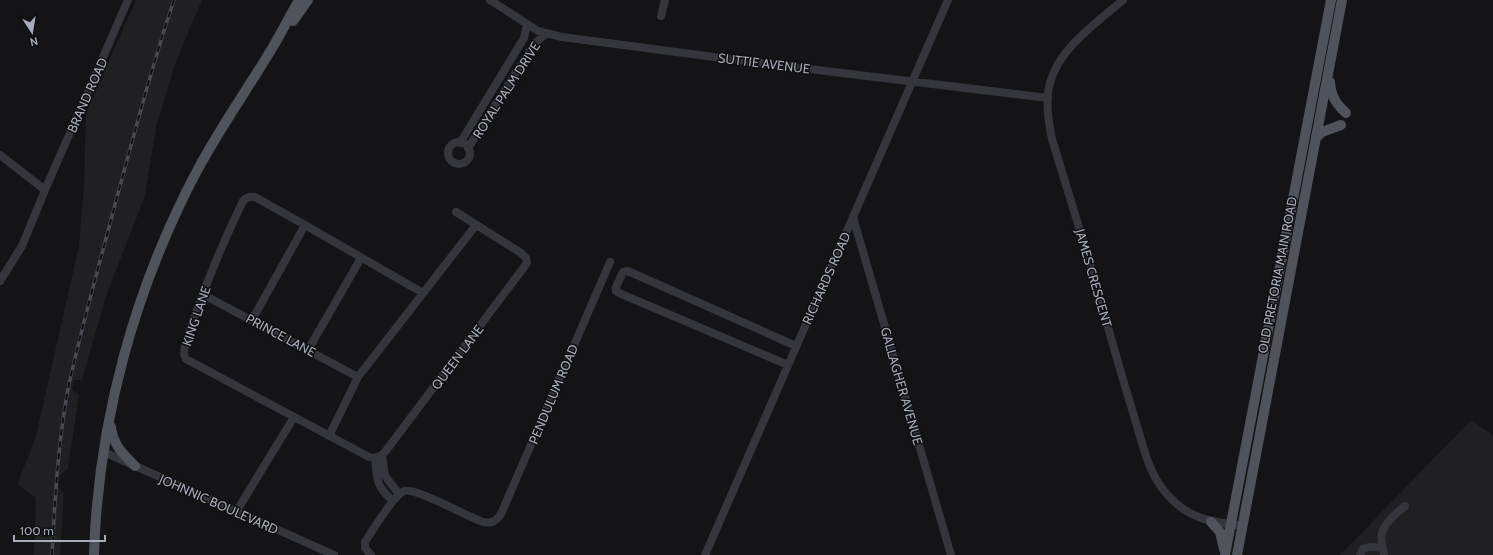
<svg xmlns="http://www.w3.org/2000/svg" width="1493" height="555" viewBox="0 0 1493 555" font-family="Cabin,sans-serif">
<rect width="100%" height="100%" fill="#141416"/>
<path fill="#202023" d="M 136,0 L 202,0 L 176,61 L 156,127 L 145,196 L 107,293 L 82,380 L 74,380 L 72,390 L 79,394 L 68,469 L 58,477 L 58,487 L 64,494 L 60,555 L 34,555 L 36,498 L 17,484 L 35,440 L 79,246 L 84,186 L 86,113 Z
M 1471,420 L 1493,435 L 1493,555 L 1340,555 Z"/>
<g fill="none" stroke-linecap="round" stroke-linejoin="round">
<path stroke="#35363c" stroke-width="8" d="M 490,0 L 538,31 L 562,37 L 760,63 L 1048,98
M 1123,0 C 1094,25 1053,52 1048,93 C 1046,108 1049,124 1052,139 C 1071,202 1091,264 1108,327 C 1117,360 1127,393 1137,426 C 1144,449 1149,473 1165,492 C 1187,519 1211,522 1243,526
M 661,16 L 665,0
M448 153a11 11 0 1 1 22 0a11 11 0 1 1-22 0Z
M 460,143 L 524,38 L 527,24
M 468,148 L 534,44 L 546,34
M 0,155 L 45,190
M 853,217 L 951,555
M 0,281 L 22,246 L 45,190 L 128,0
M 423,293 L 305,225 L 255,197 C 250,196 247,197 243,201 C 225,238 209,276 195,315 C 191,327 184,341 184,354 L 186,359 L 369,457 C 376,459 380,457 385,452 L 527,263 L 526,258 L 521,253 L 456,212
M 202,294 L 358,377
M 252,320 L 305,225
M 308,350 L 361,258
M 788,365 L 619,293 L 616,291 L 616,287 L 623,272 L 628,271 L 796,346
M 329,436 L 358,377 L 476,225
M 104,452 L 334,555
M 382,455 L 385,476 L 399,494
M 375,458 C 377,480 376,486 393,501
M 236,512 L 294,417
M 371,555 L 365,548 L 365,542 C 372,531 394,495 404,491 C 415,487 468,517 483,522 C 492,524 496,521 501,514 L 610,262
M 705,555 L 948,0
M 1360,555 L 1363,549 C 1370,546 1375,546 1383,549
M 1384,555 C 1383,548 1380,539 1382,533 C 1385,522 1397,513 1405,506"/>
<path stroke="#51535b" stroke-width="10" d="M 293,21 L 308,0
M 1330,82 C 1331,96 1336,104 1346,113
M 1317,137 L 1322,132 L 1341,125
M 111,427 C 113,445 123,454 135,466
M 1211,522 L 1220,532 L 1224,549
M 94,555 C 98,421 135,287 198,169 C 220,128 247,90 271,50 C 281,34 289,17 299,0
M 1225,555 L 1331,0
M 1237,555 L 1342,0"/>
<g stroke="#484a51" stroke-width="3.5">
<path id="rail" d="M 52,555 C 55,498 58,440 69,384 C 83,321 101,259 117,197 C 135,131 152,65 174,0"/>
</g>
<use href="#rail" stroke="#0f0f11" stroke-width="2" stroke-dasharray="6" stroke-linecap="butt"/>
</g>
<g text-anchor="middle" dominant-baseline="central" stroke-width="3" stroke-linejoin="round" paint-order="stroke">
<g font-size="13" fill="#a5abb8" stroke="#0f0f11">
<text transform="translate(764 63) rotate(7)">SUTTIE AVENUE</text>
<text transform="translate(506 90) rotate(-57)">ROYAL PALM DRIVE</text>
<text transform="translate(87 95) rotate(-66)">BRAND ROAD</text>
<text transform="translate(1277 275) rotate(-79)">OLD PRETORIA MAIN ROAD</text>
<text transform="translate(826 278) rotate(-66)">RICHARDS ROAD</text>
<text transform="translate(1094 278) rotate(74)">JAMES CRESCENT</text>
<text transform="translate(196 316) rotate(-71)">KING LANE</text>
<text transform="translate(281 335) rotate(28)">PRINCE LANE</text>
<text transform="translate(457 357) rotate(-53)">QUEEN LANE</text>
<text transform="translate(902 386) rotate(74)">GALLAGHER AVENUE</text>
<text transform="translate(553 394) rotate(-67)">PENDULUM ROAD</text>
<text transform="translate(219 504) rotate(24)">JOHNNIC BOULEVARD</text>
</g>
</g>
<g transform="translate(32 32) rotate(168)" stroke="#0f0f11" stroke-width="3" paint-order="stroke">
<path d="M0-3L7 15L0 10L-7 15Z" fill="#a5abb8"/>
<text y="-6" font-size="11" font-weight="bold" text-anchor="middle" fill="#a5abb8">N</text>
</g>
<path d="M14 535v6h91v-6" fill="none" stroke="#a5abb8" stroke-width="2"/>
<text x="20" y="535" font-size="12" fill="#a5abb8" stroke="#0f0f11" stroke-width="3" paint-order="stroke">100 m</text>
</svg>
